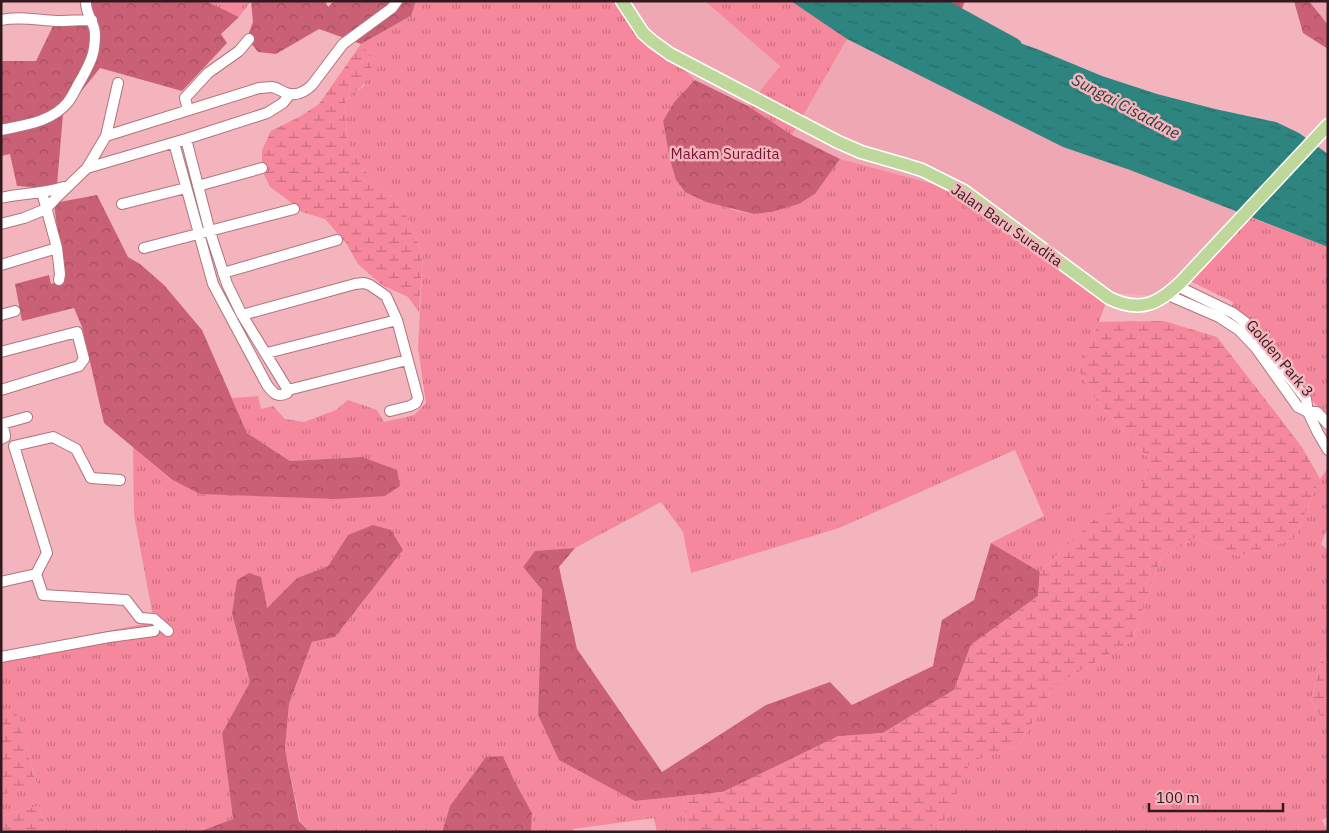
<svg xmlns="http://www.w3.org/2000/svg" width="1329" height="833" viewBox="0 0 1329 833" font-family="'IBM Plex Sans',sans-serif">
<defs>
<pattern id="grass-tufts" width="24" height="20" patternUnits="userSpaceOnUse" patternTransform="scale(1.25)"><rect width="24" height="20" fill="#f6889d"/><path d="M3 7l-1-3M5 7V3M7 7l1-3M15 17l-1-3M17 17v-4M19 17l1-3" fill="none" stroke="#c86e7f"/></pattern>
<pattern id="forest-crowns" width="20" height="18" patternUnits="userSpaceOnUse" patternTransform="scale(1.25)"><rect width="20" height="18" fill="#ca6076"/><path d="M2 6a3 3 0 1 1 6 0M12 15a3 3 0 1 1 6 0" fill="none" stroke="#a54e60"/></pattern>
<pattern id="wetland-marsh" width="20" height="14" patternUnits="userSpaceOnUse" patternTransform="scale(1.25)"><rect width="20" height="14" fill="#f6889d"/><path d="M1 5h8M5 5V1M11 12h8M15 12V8" fill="none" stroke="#c86e7f"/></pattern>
<pattern id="water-ripples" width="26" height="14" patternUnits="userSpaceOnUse" patternTransform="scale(1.25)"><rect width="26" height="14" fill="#2e847e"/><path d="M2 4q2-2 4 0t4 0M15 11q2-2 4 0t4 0" fill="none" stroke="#286b67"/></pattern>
</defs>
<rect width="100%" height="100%" fill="#f4b4bd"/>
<path fill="#eea7b3" d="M 627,1 L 705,1 L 780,66 L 748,106 L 695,80 L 650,35 Z
M 1309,1 L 1328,1 L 1328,25 Z
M 847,39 L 1063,147 L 1130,170 L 1244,215 L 1190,281 L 1156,296 L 1109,293 L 979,196 L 840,159 L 792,135 Z"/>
<path fill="url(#grass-tufts)" d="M 206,1 L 251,1 L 239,17 Z
M 416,1 L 627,1 L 650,35 L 695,80 L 674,102 L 663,121 L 670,160 L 676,180 L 685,192 L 734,210 L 754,214 L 772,212 L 799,204 L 815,194 L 840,159 L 979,196 L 1109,293 L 1099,322 L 1079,370 L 1095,399 L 1150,460 L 1139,497 L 1093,520 L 1040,572 L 991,543 L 1044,516 L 1015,450 L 839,528 L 691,573 L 683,532 L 661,502 L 575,548 L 535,552 L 523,567 L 542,590 L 538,715 L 635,801 L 683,796 L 687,830 L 688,832 L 657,832 L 654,818 L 573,829 L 572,832 L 531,832 L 532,813 L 514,780 L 503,756 L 450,806 L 442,832 L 310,832 L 300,821 L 285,749 L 289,704 L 312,642 L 335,637 L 403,550 L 348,535 L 328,566 L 297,578 L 267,608 L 232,615 L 250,682 L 222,733 L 233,819 L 198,832 L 47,832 L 39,806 L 1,816 L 1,795 L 37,785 L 16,710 L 1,713 L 1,652 L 154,622 L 134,515 L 133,447 L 170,479 L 362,457 L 290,461 L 247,433 L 232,398 L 258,396 L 261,409 L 273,406 L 285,419 L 304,422 L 336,410 L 348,400 L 377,410 L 384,422 L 414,415 L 426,403 L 418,348 L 423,254 L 403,208 L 365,171 L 347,142 L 345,100 L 364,86 L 370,57 L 361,44 L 410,17 Z
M 705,1 L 793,1 L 847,39 L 792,135 L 748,106 L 780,66 Z
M 1244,215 L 1328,247 L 1328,415 L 1317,406 L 1256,332 L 1231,309 L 1233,302 L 1190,281 Z
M 1328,468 L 1328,527 L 1321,544 L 1328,550 L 1328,647 L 1324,649 L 1311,701 L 1328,729 L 1328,817 L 1322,820 L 1328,832 L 921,832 L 946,819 L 969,762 L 1019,745 L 1054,686 L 1132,641 L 1161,558 L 1195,538 L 1239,556 L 1294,539 L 1320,479 Z"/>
<path fill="url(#forest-crowns)" d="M 84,1 L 206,1 L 239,17 L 221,34 L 227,43 L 182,91 L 100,68 L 63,114 L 57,185 L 47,188 L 17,186 L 10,154 L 1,156 L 1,61 L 36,61 L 53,26 L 83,22 Z
M 251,1 L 325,1 L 328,7 L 334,1 L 416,1 L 411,16 L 361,44 L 319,29 L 276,54 L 258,52 L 247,38 L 253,22 Z
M 938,1 L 965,1 L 959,16 Z
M 1294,1 L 1309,1 L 1328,25 L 1328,49 L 1303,33 Z
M 695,80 L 748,106 L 792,135 L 840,159 L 815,194 L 799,204 L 772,212 L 754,214 L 706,202 L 685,192 L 676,180 L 670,160 L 663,121 L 674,102 Z
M 97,195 L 128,257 L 140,264 L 164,285 L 202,330 L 247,433 L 290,461 L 362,457 L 397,470 L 400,486 L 385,496 L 336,499 L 200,494 L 171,479 L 104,423 L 82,327 L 74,308 L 22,321 L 15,284 L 49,275 L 51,284 L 63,280 L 54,203 Z
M 373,525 L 391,530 L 403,550 L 335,637 L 312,642 L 289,704 L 285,749 L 299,821 L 310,832 L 198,832 L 233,819 L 222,733 L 250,682 L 232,614 L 237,580 L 249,573 L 261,577 L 267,608 L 297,578 L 328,566 L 348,535 Z
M 991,543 L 1040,572 L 1038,596 L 971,645 L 954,690 L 883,733 L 838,737 L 723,792 L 635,801 L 559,760 L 538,715 L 542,590 L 523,567 L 535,551 L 575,548 L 559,567 L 577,649 L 662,772 L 766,705 L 830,682 L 852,705 L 933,666 L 942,620 L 974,600 Z
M 503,756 L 514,780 L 532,813 L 531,832 L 442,832 L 450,806 L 486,757 Z"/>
<path fill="url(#wetland-marsh)" d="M 361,44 C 364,48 369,53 370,58 C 377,77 359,90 345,100 L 347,142 L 365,171 L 403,208 L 423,254 L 419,312 L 408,297 L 382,285 L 358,264 L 346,243 L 325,219 L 302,212 L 283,196 L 270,187 L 262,170 L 262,150 L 271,131 L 301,116 L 319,104 Z
M 1164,321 L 1217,337 L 1302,447 L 1320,479 L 1294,539 L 1239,556 L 1195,538 L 1161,558 L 1132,641 L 1054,686 L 1019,745 L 970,762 L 946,819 L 921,832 L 762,832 L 760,829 L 756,832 L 688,832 L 687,830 L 683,796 L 723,792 L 838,736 L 883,733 L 954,690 L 971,645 L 1038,596 L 1040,572 L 1093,520 L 1139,497 L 1150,460 L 1095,399 L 1079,370 L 1099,322 Z
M 1328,647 L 1328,729 L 1311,701 L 1324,649 Z
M 16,709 L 37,786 L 1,795 L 1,713 Z
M 39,806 L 47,832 L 1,832 L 1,816 Z"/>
<path fill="url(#water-ripples)" d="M 791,1 L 939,1 L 987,32 L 1037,49 L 1102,76 L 1157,94 L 1215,109 L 1276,122 L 1299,133 L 1328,154 L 1328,247 L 1130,170 L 1063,147 L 847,39 Z"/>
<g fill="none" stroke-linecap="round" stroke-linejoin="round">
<path stroke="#2e847e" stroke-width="16" d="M 932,1 L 1014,46"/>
<g stroke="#af747d" stroke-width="12">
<path id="minor" d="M 1,20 C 19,16 38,20 56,21 C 68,21 80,20 92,20
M 188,110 L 185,98 L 208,73 L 239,51 L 249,39
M 1,130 C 25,125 52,122 68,102 C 73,95 77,86 82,78 C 91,61 95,54 95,34 C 95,22 85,14 86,1
M 106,136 L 259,88 C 263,88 268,87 272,87 C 279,88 284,94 291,94 C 299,95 307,90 312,85 L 343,44 L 392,8 L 397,1
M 174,143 L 213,284 L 267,385 C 273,393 277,398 287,393 L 288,390 L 242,315 L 227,284 L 210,232 L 186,139
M 87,168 L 186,139 L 267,113 L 283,103 L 290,94
M 198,186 L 262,168
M 42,192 L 57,248 L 60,274 L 59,280
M 1,198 C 22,193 44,194 64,187
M 122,204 L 186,188
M 1,224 L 24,218 L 46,209 L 56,198 L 87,168 L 106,136 L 118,83
M 144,248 L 294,209
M 1,265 L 57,248
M 223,273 L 337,240
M 1177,286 L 1233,313 L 1245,322 L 1264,344 L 1306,399 L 1308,412 L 1318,433 L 1328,450
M 1168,295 L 1219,317 L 1239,330 L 1256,348 L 1298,407 L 1308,412 L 1317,412 L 1328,424
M 1,315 L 15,311
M 242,315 L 355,284 L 364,283 L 370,285 L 386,296 L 397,320 L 418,398 L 416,403 L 410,406 L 390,411
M 1,352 L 77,332 L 84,359 L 79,366 L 1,390
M 267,353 L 397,320
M 288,390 L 407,360
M 1,439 L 5,437 L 5,435 L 2,424 L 27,417
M 36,574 L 47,553 L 14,446 L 53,437 L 76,449 L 91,478 L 120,480
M 1,582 L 36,574 L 43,595 L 126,600 L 140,618 L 154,619 L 168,631
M 1,657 L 109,637 L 154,631"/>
</g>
<g stroke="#fff" stroke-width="15">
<path id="major" d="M 622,1 L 643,33 L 652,41 L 670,54 L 838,142 L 861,152 L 906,165 L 922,170 L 964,191 L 1109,298 C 1141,314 1160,303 1183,280 L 1328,125"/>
</g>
<use href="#minor" stroke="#fff" stroke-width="10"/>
<use href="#major" stroke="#bed89c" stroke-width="12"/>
</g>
<g text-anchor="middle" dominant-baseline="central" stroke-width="5" stroke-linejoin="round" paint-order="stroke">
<g font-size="15" fill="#761332" stroke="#f4b4bd">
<text x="725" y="153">Makam Suradita</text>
</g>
<g font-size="15" fill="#31191e" stroke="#f4b4bd">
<text transform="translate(1007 225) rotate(35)">Jalan Baru Suradita</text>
<text transform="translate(1280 358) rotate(50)">Golden Park 3</text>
</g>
<g font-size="16" font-style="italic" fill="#243f3d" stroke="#f4b4bd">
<text transform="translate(1126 106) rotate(28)">Sungai Cisadane</text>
</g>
</g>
<rect width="1329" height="833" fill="none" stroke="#31191e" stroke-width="5"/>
<path d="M1149 803v8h134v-8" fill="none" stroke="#31191e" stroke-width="2.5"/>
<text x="1156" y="803" font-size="15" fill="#31191e" stroke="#f4b4bd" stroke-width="4" paint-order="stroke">100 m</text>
</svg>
